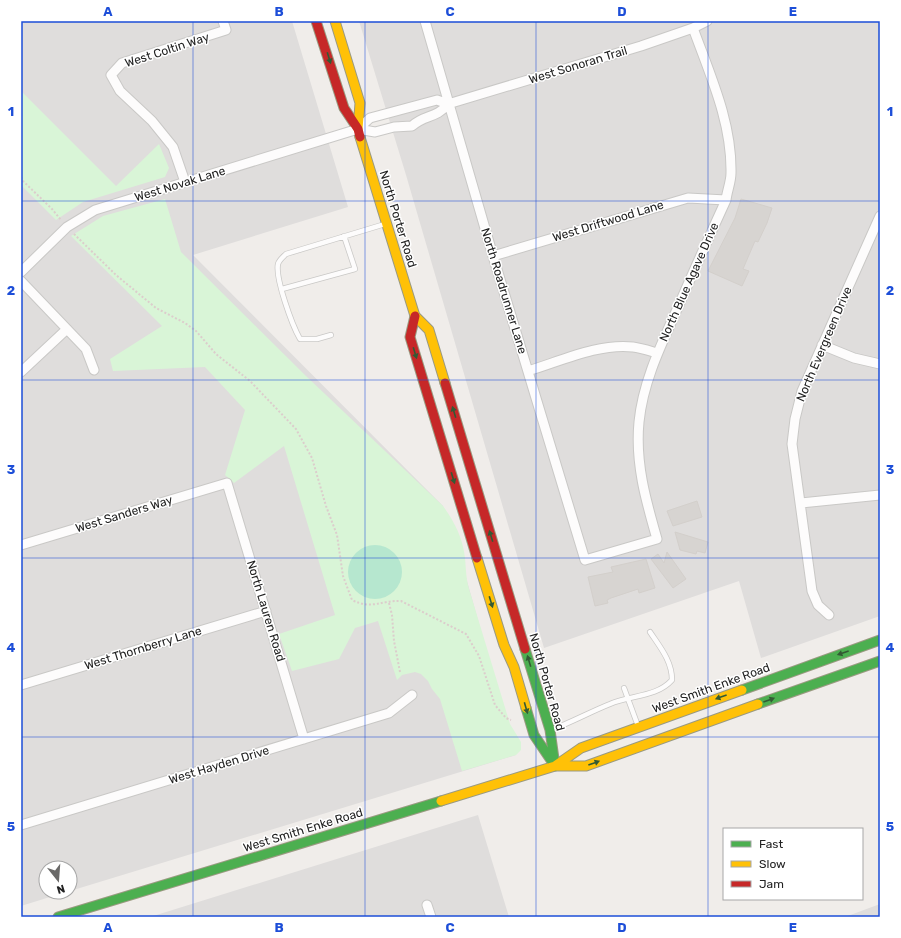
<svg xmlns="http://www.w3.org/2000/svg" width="901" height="938" viewBox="0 0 901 938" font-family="Rubik,sans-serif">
<rect width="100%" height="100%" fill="#f0edea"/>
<path fill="#dfdddc" d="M 21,21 L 292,21 L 348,207 L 193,255 L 443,506 L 465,574 L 516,755 L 70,891 L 70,868 L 46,868 L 46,892 L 66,892 L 21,906 Z
M 359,21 L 880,21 L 880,616 L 761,658 L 739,581 L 544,648 L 406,175 Z
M 478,815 L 509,917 L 150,917 Z
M 880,904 L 880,917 L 845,917 Z"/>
<path fill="#d9f5d7" d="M 21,91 L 116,186 L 159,144 L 169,168 L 165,177 L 83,202 L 56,220 L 21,185 Z
M 165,199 L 181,252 L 306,376 L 443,506 C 454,521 463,538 465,558 C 466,569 466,578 469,589 L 510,724 L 521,742 L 521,750 L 516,755 L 462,771 L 440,699 L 432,689 L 428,681 L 421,674 L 415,672 L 402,675 L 397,680 L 378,621 L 355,628 L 339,659 L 292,671 L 279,634 L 335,615 L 284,446 L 234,483 L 225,475 L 245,410 L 205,367 L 113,371 L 110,359 L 162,326 L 71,236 L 103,216 Z"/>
<path fill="#b6e7cf" d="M348 572a27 27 0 1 1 54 0a27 27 0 1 1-54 0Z"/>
<path fill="#d7d4d1" stroke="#d3cfcb" d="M 741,199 L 772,208 L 767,223 L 758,242 L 755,241 L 743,269 L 749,271 L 742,286 L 708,271 L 735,218 Z
M 697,501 L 702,517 L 673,526 L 667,511 Z
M 675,532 L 708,542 L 705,553 L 697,551 L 696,554 L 680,550 Z
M 667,552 L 686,579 L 673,588 L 651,559 L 658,554 L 664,563 Z
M 646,559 L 655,588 L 639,593 L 638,589 L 611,598 L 607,600 L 608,603 L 595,606 L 588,577 L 613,572 L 611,567 Z"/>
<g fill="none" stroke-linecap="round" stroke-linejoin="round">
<g stroke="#c9c8c6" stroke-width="6">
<path id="lane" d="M 282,289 L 355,269 L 344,236
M 331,335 L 317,339 L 300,339 C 292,325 275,278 278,264 C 279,260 283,257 286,254 L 385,224
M 624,688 L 638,726
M 551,730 C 572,722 590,712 610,704 C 631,695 657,697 672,680 C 672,661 660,647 650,632"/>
</g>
<g stroke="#c9c8c6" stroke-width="11">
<path id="street" d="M 425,21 L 493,256 L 585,560 L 657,539 C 646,501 635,463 639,422 C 643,381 662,343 679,305 C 694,270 710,235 726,200 C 727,191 731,182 731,173 C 732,122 710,75 693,28
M 358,129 L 375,132 L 394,127 L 412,126 C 425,114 436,119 448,104
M 185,182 L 173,147 L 152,121 L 120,91 L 111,75 L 122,63 L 226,30 L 223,21
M 493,256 L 688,198 L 726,200
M 21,272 L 67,227 L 95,210 L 358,129 L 370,118 L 437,100 L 448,104 L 641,46 L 693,28 L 707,21
M 21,281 L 86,349 L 94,370
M 822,345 L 854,358 L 880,364
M 528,371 C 561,361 599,343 633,347 C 641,348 650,351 657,353
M 21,372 L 67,329
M 801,503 L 880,495
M 21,545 L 227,483 L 304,739
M 829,615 L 818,605 L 812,591 L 792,444 L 795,419 L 802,391 L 880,216
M 21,685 L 266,611
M 21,825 L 389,713 L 412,695
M 427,905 L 431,917"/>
</g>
<g stroke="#9a9a81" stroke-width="11">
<path id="fast" d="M 525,649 L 550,730 L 555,766
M 742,690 L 880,640
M 758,704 L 880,661
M 526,708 L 534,735 L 553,763
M 58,917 L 441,801"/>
</g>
<g stroke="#9a9a81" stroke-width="11">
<path id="slow" d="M 335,21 L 360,103 L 358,129
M 360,137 L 415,316 L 429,330 L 445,383
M 477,558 L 504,645 L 514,667 L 526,708
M 555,766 L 581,748 L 742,690
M 441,801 L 555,766 L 586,766 L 758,704"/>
</g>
<g stroke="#9a9a81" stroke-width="11">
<path id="jam" d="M 316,21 L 344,108 L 358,129 L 360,137
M 415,316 L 410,337 L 477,558
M 445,383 L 525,649"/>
</g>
<path stroke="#dccdcc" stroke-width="2" stroke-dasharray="2 2" stroke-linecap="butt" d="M 21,177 L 23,181 L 52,209 L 61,220
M 74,234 L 116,275 L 156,308 L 185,323 L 196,331 L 216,354 L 250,381 L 296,429 L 312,458 L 326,506 L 337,535 L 343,576 L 352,600 C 372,610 382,600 401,601 L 466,634 L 479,656 L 495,705 L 506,718 L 511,720
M 389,603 L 392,615 L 394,641 L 400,672"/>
<use href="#lane" stroke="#fdfcfc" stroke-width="4.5"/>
<use href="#street" stroke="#fdfcfc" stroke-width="9"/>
<use href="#fast" stroke="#4caf50" stroke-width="9"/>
<use href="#slow" stroke="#ffc107" stroke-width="9"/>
<use href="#jam" stroke="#c62828" stroke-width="9"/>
</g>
<defs><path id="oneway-solid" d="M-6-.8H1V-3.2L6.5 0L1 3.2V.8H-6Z"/></defs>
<g fill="#335a34">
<use href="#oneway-solid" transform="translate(329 58) rotate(73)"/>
<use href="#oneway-solid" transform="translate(415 353) rotate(73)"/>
<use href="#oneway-solid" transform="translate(454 412) rotate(-107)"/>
<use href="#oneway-solid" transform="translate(453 478) rotate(73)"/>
<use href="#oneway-solid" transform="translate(491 536) rotate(-107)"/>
<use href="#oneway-solid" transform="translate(491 602) rotate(73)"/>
<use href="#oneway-solid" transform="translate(843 653) rotate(161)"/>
<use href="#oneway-solid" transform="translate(529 661) rotate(-107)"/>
<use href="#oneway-solid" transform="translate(721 697) rotate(160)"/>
<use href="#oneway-solid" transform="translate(769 700) rotate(-20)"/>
<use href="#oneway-solid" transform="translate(526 708) rotate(74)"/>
<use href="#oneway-solid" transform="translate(594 763) rotate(-20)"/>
</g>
<path fill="none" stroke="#1d4ed8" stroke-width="1" stroke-opacity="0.55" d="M 193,21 L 193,917M 365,21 L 365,917M 536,21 L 536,917M 708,21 L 708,917M 21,201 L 880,201M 21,380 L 880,380M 21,558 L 880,558M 21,737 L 880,737"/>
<g text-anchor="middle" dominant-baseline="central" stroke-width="3" stroke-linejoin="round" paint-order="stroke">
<g font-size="12" fill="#222" stroke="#fff">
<text transform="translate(167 50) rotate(-18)">West Coltin Way</text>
<text transform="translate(578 65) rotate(-17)">West Sonoran Trail</text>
<text transform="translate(180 184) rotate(-17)">West Novak Lane</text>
<text transform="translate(398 219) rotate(73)">North Porter Road</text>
<text transform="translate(608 221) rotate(-17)">West Driftwood Lane</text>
<text transform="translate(689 282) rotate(-66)">North Blue Agave Drive</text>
<text transform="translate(504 291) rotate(73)">North Roadrunner Lane</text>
<text transform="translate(824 344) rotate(-67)">North Evergreen Drive</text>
<text transform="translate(124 514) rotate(-17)">West Sanders Way</text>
<text transform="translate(266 611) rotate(73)">North Lauren Road</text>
<text transform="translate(143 648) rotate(-17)">West Thornberry Lane</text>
<text transform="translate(547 682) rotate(74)">North Porter Road</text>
<text transform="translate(711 688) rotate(-20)">West Smith Enke Road</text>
<text transform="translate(219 765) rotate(-17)">West Hayden Drive</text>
<text transform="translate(303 830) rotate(-17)">West Smith Enke Road</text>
</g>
</g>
<rect width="901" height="938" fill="none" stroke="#ffffff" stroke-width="44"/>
<rect x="723" y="828" width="140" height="72" fill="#ffffff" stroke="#a7a7a7"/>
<rect x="731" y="841" width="20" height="6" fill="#4caf50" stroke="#a7a7a7"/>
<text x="759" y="848" font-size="12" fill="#222222">Fast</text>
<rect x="731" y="861" width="20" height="6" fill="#ffc107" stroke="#a7a7a7"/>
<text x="759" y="868" font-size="12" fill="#222222">Slow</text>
<rect x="731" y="881" width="20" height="6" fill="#c62828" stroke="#a7a7a7"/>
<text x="759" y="888" font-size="12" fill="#222222">Jam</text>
<g transform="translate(58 880) rotate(163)"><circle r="19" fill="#ffffff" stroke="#a7a7a7"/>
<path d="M0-3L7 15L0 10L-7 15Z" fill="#6a6968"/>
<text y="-6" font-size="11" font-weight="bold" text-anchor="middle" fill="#222222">N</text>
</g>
<rect x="22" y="22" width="857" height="894" fill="none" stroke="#1d4ed8" stroke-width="1.5"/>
<g font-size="13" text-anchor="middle" font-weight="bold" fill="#1d4ed8">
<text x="108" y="16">A</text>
<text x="279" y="16">B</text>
<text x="450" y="16">C</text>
<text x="622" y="16">D</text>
<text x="793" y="16">E</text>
<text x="11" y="116">1</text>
<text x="890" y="116">1</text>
<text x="11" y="295">2</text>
<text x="890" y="295">2</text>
<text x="11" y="474">3</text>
<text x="890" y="474">3</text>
<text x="11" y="652">4</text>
<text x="890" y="652">4</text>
<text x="11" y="831">5</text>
<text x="890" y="831">5</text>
<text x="108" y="932">A</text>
<text x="279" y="932">B</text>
<text x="450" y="932">C</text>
<text x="622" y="932">D</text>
<text x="793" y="932">E</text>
</g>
</svg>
